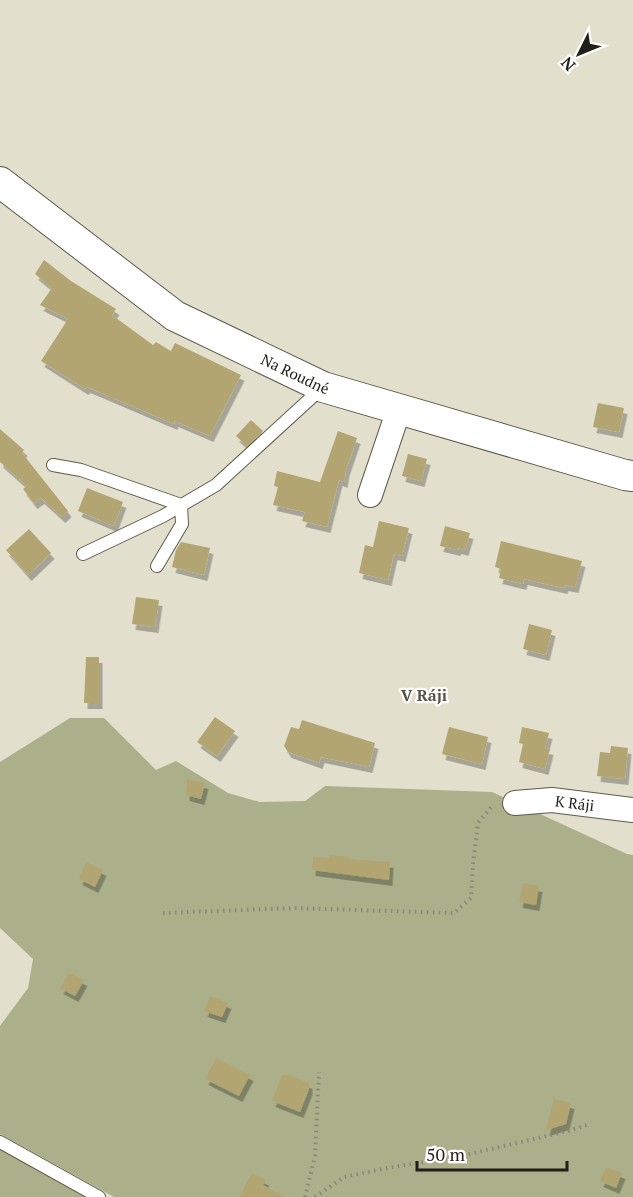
<svg xmlns="http://www.w3.org/2000/svg" width="633" height="1197" viewBox="0 0 633 1197" font-family="'PT Serif',serif">
<defs>
<filter id="shadow"><feDropShadow dx="3.5" dy="6" stdDeviation="0" flood-color="#0004"/></filter>
</defs>
<rect width="100%" height="100%" fill="#e3dfcd"/>
<path fill="#abb08b" d="M 70,718 L 104,718 L 156,770 L 176,761 L 228,793 L 260,802 L 305,801 L 325,786 L 492,792 L 627,854 L 633,855 L 633,1197 L 114,1197 L 0,1134 L 0,1026 L 28,988 L 33,959 L 0,928 L 0,762 Z
M 0,1148 L 88,1197 L 0,1197 Z"/>
<path fill="#b2a572" filter="url(#shadow)" d="M 44,260 L 71,281 L 116,309 L 112,315 L 153,345 L 156,342 L 171,351 L 175,343 L 241,375 L 210,436 L 175,421 L 174,424 L 87,387 L 85,389 L 41,361 L 68,319 L 40,305 L 52,288 L 35,274 Z
M 598,403 L 624,408 L 619,432 L 593,427 Z
M 251,420 L 263,431 L 247,446 L 236,436 Z
M 0,429 L 24,450 L 22,453 L 68,511 L 62,517 L 41,498 L 34,503 L 23,489 L 27,486 L 0,462 Z
M 338,431 L 357,438 L 346,470 L 344,482 L 339,480 L 327,527 L 302,521 L 305,512 L 273,505 L 278,487 L 274,486 L 277,471 L 320,482 Z
M 408,454 L 427,459 L 421,481 L 402,476 Z
M 87,488 L 123,502 L 114,526 L 78,511 Z
M 379,521 L 409,528 L 402,556 L 394,554 L 388,580 L 359,573 L 365,545 L 373,547 Z
M 445,526 L 470,533 L 465,550 L 458,548 L 457,550 L 440,546 Z
M 29,529 L 51,553 L 28,575 L 6,550 Z
M 501,541 L 582,561 L 575,587 L 565,585 L 564,588 L 524,579 L 523,584 L 499,578 L 501,569 L 495,567 Z
M 181,542 L 210,548 L 204,575 L 172,567 L 176,550 Z
M 136,597 L 159,600 L 155,627 L 132,624 Z
M 529,624 L 552,630 L 546,655 L 523,649 Z
M 86,657 L 99,657 L 99,703 L 84,703 Z
M 215,717 L 235,731 L 217,756 L 197,742 Z
M 302,720 L 375,743 L 369,767 L 321,757 L 319,763 L 288,752 L 284,746 L 291,727 L 299,729 Z
M 449,727 L 488,737 L 482,764 L 442,754 Z
M 522,727 L 549,733 L 545,748 L 550,749 L 545,769 L 519,762 L 523,744 L 519,743 Z
M 611,746 L 628,748 L 625,779 L 597,776 L 600,752 L 610,753 Z
M 187,779 L 205,783 L 201,799 L 186,795 Z
M 329,855 L 349,857 L 349,859 L 390,862 L 389,880 L 312,870 L 313,857 L 329,858 Z
M 86,862 L 103,870 L 95,887 L 79,879 Z
M 523,883 L 539,886 L 536,905 L 519,902 Z
M 69,973 L 84,980 L 75,996 L 60,988 Z
M 210,996 L 228,1003 L 222,1017 L 204,1011 Z
M 216,1058 L 250,1075 L 239,1096 L 205,1079 Z
M 282,1075 L 289,1075 L 309,1083 L 309,1089 L 300,1112 L 272,1101 Z
M 554,1099 L 571,1103 L 566,1124 L 546,1130 Z
M 606,1167 L 622,1173 L 616,1188 L 600,1181 Z
M 252,1173 L 266,1180 L 263,1185 L 285,1197 L 239,1197 Z"/>
<g fill="none" stroke-linecap="round" stroke-linejoin="round">
<g stroke="#5e5a4b" stroke-width="14">
<path id="service" d="M 53,465 L 81,470 L 181,505 L 182,524 L 157,566
M 83,554 L 163,516 L 216,485 L 323,387
M 0,1142 L 99,1197"/>
</g>
<g stroke="#5e5a4b" stroke-width="26">
<g id="minor">
<path d="M 370,495 L 399,409"/>
<path id="s1" d="M 515,803 L 552,800 L 633,810"/>
</g>
</g>
<g stroke="#5e5a4b" stroke-width="32">
<g id="tertiary">
<path id="s2" d="M 0,182 L 175,316 L 323,387 L 625,475 L 633,476"/>
</g>
</g>
<path stroke="#89867a" stroke-width="4" stroke-dasharray="1.5 4.5" stroke-linecap="butt" d="M 163,913 L 294,908 L 454,913 L 471,898 L 473,864 L 478,823 L 493,805
M 305,1197 L 315,1156 L 319,1072
M 315,1197 L 344,1177 L 387,1168 L 461,1156 L 568,1131 L 590,1124"/>
<use href="#service" stroke="#fff" stroke-width="12"/>
<use href="#minor" stroke="#fff" stroke-width="24"/>
<use href="#tertiary" stroke="#fff" stroke-width="30"/>
</g>
<g text-anchor="middle" dominant-baseline="central" stroke-width="4.5" stroke-linejoin="round" paint-order="stroke">
<g font-size="15" fill="#211f19" stroke="#fff">
<text stroke="none"><textPath href="#s2" startOffset="354">Na Roudné</textPath></text>
<text stroke="none"><textPath href="#s1" startOffset="60">K Ráji</textPath></text>
</g>
<g font-size="16" font-weight="bold" fill="#575344" stroke="#fff">
<text x="424" y="695">V Ráji</text>
</g>
</g>
<g transform="translate(579 54) rotate(227)" stroke="#ffffff" stroke-width="4.5" paint-order="stroke">
<path d="M0-4.5L10 22L0 15L-10 22Z" fill="#211f19"/>
<text y="-9" font-size="16" font-weight="bold" text-anchor="middle" fill="#211f19">N</text>
</g>
<path d="M417 1161v9h150v-9" fill="none" stroke="#211f19" stroke-width="3"/>
<text x="426" y="1161" font-size="18" fill="#211f19" stroke="#ffffff" stroke-width="4.5" paint-order="stroke">50 m</text>
</svg>
